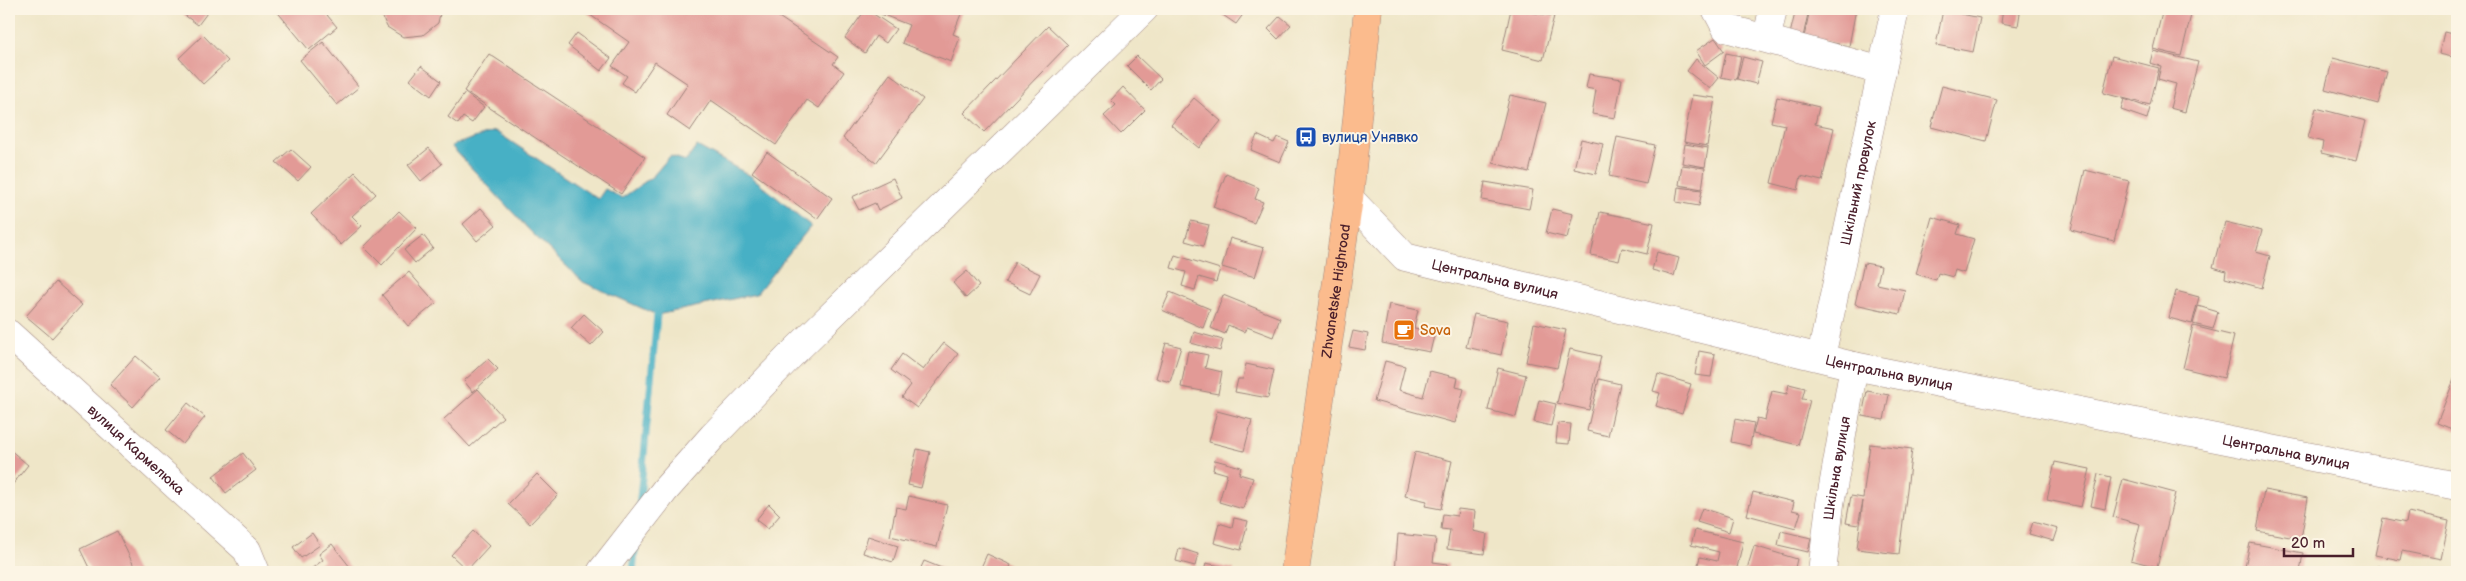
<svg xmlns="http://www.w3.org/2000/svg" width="2466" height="581" viewBox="0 0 2466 581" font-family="'Balsamiq Sans',sans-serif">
<rect width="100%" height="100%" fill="#fcf5e5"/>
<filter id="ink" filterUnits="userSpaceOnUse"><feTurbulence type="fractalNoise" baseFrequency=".02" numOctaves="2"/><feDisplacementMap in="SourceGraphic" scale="10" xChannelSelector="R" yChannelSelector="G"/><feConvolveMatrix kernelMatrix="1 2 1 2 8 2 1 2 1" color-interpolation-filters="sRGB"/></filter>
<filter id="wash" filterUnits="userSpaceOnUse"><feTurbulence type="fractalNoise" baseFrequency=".0096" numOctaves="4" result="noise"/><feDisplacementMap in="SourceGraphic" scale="20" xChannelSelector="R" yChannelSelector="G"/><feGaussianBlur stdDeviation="1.12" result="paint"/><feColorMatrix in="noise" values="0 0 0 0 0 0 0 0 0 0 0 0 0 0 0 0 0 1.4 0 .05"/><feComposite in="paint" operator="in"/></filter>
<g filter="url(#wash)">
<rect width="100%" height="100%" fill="#efe6c8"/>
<path fill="#47b0c5" stroke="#486878" d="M 495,131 L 598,199 L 605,189 L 622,198 L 653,176 L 670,156 L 686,161 L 697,146 L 751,176 L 811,226 L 756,294 L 657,315 L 583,282 L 530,231 L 451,146 Z"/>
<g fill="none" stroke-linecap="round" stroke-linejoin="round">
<path stroke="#47b0c5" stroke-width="7" d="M 639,509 L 657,315
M 633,572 L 636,542"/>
</g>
<g id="blocks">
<path fill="#e29a96" d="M 187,9 L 210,9 L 198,25 L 183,14 Z
M 275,9 L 335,9 L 327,15 L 337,27 L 309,50 Z
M 379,9 L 441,9 L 438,23 L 423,35 L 403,37 L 387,27 Z
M 584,9 L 767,9 L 838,57 L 833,64 L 844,72 L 819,108 L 807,100 L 776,145 L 711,100 L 690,131 L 667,115 L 688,84 L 655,62 L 635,92 L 622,83 L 627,76 L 612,66 L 629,42 L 583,10 Z
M 866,9 L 896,29 L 886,43 L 876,36 L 865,53 L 845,38 Z
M 874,9 L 963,9 L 953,34 L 960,37 L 951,62 L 902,43 L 909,25 L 873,11 Z
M 1214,9 L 1247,9 L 1236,24 Z
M 1511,9 L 1554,16 L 1543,60 L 1502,50 Z
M 1796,9 L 1809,9 L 1803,37 L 1790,34 Z
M 1810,9 L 1856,9 L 1849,46 L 1804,37 Z
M 2003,9 L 2020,13 L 2018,26 L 2001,23 Z
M 2163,9 L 2191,15 L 2181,56 L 2153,49 Z
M 1943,10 L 1980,18 L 1973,52 L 1936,45 Z
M 1280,16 L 1291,25 L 1278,39 L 1268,29 Z
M 1048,26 L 1068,45 L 984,132 L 964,113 Z
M 2444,32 L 2457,35 L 2457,58 L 2439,54 Z
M 577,33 L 611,58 L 601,71 L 568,45 Z
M 203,35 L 228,61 L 203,84 L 179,58 Z
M 1715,38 L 1724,51 L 1705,65 L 1696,51 Z
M 323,42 L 359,87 L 337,105 L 300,60 Z
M 2153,51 L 2198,62 L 2185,112 L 2170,108 L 2176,84 L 2158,79 L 2161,66 L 2150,63 Z
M 1726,53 L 1741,56 L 1736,80 L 1721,77 Z
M 489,54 L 645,157 L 621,194 L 464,91 Z
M 1137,56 L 1161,79 L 1151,90 L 1127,66 Z
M 2112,56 L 2159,68 L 2150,105 L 2103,93 Z
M 1743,57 L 1762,62 L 1756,84 L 1737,79 Z
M 2333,58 L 2387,72 L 2378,104 L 2325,89 Z
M 1696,59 L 1719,78 L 1710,89 L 1687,71 Z
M 421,66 L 441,81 L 431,96 L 410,80 Z
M 890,74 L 923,99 L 876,163 L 843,138 Z
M 1589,74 L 1622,79 L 1615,118 L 1592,114 L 1596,90 L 1586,88 Z
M 1942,86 L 1997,100 L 1986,141 L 1931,127 Z
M 1123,87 L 1145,110 L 1121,134 L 1104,116 L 1116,105 L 1111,100 Z
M 465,93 L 484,107 L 472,123 L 463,117 L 458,124 L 448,117 Z
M 1510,95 L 1546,103 L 1529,172 L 1493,163 Z
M 1692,95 L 1715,98 L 1707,146 L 1684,142 Z
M 1777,97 L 1819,107 L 1815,124 L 1834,128 L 1822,181 L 1801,176 L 1798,190 L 1771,183 L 1785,125 L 1771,122 Z
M 1194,98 L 1221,121 L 1199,148 L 1171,125 Z
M 2124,99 L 2150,108 L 2147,119 L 2121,110 Z
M 2316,108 L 2366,121 L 2356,161 L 2321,153 L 2323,142 L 2308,138 Z
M 1257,135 L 1274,143 L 1277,137 L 1289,142 L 1280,162 L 1251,150 Z
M 1617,137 L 1655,145 L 1646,184 L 1609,176 Z
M 1581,139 L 1603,144 L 1596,174 L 1574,169 Z
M 1685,144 L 1708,148 L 1705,167 L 1682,163 Z
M 429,148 L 442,164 L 421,181 L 408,165 Z
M 291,149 L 311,167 L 298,181 L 276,162 Z
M 767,152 L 832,198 L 817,219 L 752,172 Z
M 1682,165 L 1705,168 L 1702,189 L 1679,185 Z
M 2085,170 L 2129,181 L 2114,241 L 2071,230 Z
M 355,172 L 376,194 L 352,216 L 362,226 L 341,245 L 311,214 Z
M 1226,174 L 1259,188 L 1255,199 L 1263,202 L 1254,223 L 1213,207 Z
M 893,178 L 902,198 L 878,210 L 875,203 L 859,210 L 852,197 Z
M 1485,182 L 1533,190 L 1529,209 L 1482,200 Z
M 1678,187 L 1702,190 L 1699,206 L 1676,202 Z
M 481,208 L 496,225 L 477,241 L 463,224 Z
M 1552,209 L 1573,214 L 1567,238 L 1546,233 Z
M 399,211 L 417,228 L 382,265 L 364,247 Z
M 1600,212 L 1654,223 L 1647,254 L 1622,248 L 1619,261 L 1591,255 Z
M 1932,217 L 1960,225 L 1957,234 L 1974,239 L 1964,273 L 1955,270 L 1953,277 L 1938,273 L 1936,280 L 1916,274 Z
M 1191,221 L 1209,225 L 1203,246 L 1185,241 Z
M 2225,222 L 2262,231 L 2256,252 L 2270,256 L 2262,288 L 2225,278 L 2226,271 L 2213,267 Z
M 423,235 L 433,248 L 415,263 L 404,250 Z
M 1230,238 L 1264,248 L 1255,277 L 1222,267 Z
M 1657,252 L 1679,258 L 1674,276 L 1652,270 Z
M 1175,255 L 1220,269 L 1216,282 L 1199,277 L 1195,290 L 1182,286 L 1186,272 L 1171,268 Z
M 1015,262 L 1040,274 L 1030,294 L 1005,282 Z
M 1864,263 L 1881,266 L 1877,284 L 1905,290 L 1900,314 L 1855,304 Z
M 967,271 L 979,286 L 966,298 L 953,283 Z
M 409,272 L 436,303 L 408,326 L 382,295 Z
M 56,282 L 82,305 L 52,338 L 26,316 Z
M 2176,291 L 2199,297 L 2192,324 L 2169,318 Z
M 1170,292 L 1210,309 L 1203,328 L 1162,310 Z
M 1223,295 L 1280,318 L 1273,337 L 1247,327 L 1244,332 L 1228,325 L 1225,334 L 1211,328 Z
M 1389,304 L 1418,310 L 1414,328 L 1435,332 L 1430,352 L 1382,343 Z
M 2198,306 L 2218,312 L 2213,329 L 2193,324 Z
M 584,314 L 604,332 L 591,346 L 571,328 Z
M 1474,314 L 1508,321 L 1501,355 L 1466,347 Z
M 1534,323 L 1566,330 L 1557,368 L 1526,362 Z
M 2193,326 L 2234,336 L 2224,378 L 2183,368 Z
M 1353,331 L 1368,334 L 1365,350 L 1349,347 Z
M 1194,332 L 1223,340 L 1220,351 L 1191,343 Z
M 944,343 L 958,354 L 917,408 L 902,397 L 911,385 L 891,370 L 902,354 L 923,370 Z
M 1166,343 L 1181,347 L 1170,382 L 1156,378 Z
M 1570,349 L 1601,356 L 1589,410 L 1557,403 Z
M 1188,351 L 1208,355 L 1205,368 L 1222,372 L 1218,394 L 1181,387 Z
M 1699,351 L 1715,354 L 1711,377 L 1695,375 Z
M 136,356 L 160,377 L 133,407 L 110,385 Z
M 488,359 L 498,369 L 473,392 L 464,381 Z
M 1385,361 L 1405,366 L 1399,390 L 1423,397 L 1430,371 L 1458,378 L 1456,387 L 1464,389 L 1455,423 L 1374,401 Z
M 1246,364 L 1274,370 L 1268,398 L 1235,392 L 1238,379 L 1243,379 Z
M 1498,368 L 1526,375 L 1516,417 L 1488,410 Z
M 1658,374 L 1691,384 L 1682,414 L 1656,406 L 1660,393 L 1653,391 Z
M 2455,377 L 2457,378 L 2457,431 L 2437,423 Z
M 1599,379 L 1620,384 L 1608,436 L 1587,431 Z
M 1789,384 L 1805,388 L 1802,399 L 1810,400 L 1798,445 L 1753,434 L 1757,418 L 1765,420 L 1772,391 L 1787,394 Z
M 478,389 L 503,417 L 470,447 L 444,419 Z
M 1867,391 L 1889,395 L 1884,420 L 1862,416 Z
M 1539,400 L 1556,404 L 1551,426 L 1534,422 Z
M 188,403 L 205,417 L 183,444 L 166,430 Z
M 1217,411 L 1252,420 L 1244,451 L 1209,442 Z
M 1735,419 L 1754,423 L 1750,446 L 1731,442 Z
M 1558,423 L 1571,424 L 1569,444 L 1556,443 Z
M 1870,444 L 1912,449 L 1899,554 L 1857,549 L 1863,501 L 1858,525 L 1846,523 L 1851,496 L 1863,498 Z
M 9,449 L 28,465 L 9,489 Z
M 917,449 L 930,452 L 921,488 L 908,485 Z
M 1415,452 L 1452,461 L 1441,509 L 1425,506 L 1427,501 L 1405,496 Z
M 243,453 L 256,470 L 226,493 L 213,476 Z
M 1215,460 L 1241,467 L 1239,474 L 1253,478 L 1243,509 L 1219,502 L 1227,474 L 1213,470 Z
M 2055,462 L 2090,469 L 2081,507 L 2047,500 Z
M 537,474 L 558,495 L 530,524 L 508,504 Z
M 2098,474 L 2111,477 L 2105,509 L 2091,506 Z
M 2123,479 L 2175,493 L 2157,567 L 2131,560 L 2140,524 L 2113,517 Z
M 2264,490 L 2308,498 L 2301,539 L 2257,531 Z
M 1753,492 L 1794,502 L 1792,510 L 1801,512 L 1796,528 L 1747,515 Z
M 909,496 L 947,505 L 937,547 L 890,536 L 896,507 L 906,509 Z
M 769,504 L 780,515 L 768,529 L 756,520 Z
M 1702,508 L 1733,518 L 1729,532 L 1697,522 Z
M 1458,509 L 1475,511 L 1473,531 L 1487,534 L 1484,554 L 1447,549 L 1450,530 L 1441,529 L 1443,514 L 1457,516 Z
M 2408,512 L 2449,521 L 2441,559 L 2402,551 L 2400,560 L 2375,555 L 2383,518 L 2406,523 Z
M 1234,518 L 1248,521 L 1241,550 L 1214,543 L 1219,523 L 1232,527 Z
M 2033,522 L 2058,529 L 2054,541 L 2029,534 Z
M 1695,530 L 1743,542 L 1736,572 L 1714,572 L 1697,568 L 1700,557 L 1717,561 L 1719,552 L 1691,545 Z
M 117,531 L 137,572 L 91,572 L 80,549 Z
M 473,531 L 489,546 L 467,570 L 451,555 Z
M 1781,531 L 1811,538 L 1808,552 L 1778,545 Z
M 312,533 L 320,545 L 301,558 L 293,547 Z
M 1398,534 L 1436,538 L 1433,562 L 1448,564 L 1447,572 L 1395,572 Z
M 868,536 L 898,546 L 893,562 L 863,553 Z
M 2250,543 L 2303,553 L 2300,572 L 2244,572 Z
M 332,544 L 354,572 L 307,572 L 323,560 L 319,554 Z
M 1754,546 L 1797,559 L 1794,572 L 1746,572 Z
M 1179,548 L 1198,554 L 1195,566 L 1176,561 Z
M 987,554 L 1011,565 L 1008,572 L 979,572 Z
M 924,561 L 944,569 L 943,572 L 919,572 Z
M 1206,563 L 1234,569 L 1233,572 L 1204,572 Z
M 2377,566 L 2403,571 L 2403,572 L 2375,572 Z"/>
</g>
</g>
<g filter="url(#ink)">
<use href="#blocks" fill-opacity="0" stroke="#9c827a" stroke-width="1"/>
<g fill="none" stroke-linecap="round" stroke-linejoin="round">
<g stroke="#9c827a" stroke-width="29">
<g id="minor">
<path d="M 1716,9 L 1726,28 L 1882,71"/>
<path d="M 1767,38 L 1773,9"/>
<path id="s1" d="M 1349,198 L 1405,257 L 1854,366 L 2457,486"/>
<path id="s2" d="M 9,334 L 247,550 L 256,572"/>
<path id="s3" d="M 1821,357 L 1895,9"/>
<path d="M 601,572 L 665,490 L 713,436 L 790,356 L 1144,9"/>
<path id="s4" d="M 1822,572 L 1830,504 L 1854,366"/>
</g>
</g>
<g stroke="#9c827a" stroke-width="29">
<g id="major">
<path id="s5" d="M 1295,572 L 1349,198 L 1368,9"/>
</g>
</g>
<use href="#minor" stroke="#fff" stroke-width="28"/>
<use href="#major" stroke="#fbbb8d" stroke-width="28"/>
</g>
</g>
<defs>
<g id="bus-square" transform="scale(1.125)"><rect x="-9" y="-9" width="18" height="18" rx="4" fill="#1a4fb4" stroke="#fcf5e5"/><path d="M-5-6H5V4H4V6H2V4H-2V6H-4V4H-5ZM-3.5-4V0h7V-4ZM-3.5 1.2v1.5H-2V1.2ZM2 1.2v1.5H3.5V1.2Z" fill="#fff"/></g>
<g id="cafe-square" transform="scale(1.125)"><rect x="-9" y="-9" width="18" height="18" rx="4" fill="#e8710a" stroke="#fcf5e5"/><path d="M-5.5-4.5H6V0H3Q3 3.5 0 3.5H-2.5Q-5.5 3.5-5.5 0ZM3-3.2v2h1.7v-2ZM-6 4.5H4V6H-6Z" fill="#fff"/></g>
</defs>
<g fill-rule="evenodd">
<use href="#bus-square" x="1306" y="137"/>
<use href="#cafe-square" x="1404" y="330"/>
</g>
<g text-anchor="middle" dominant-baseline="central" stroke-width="4" stroke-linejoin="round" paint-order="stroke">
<g font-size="14" fill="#164399" stroke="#fcf5e5" text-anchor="start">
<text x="1322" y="137">вулиця Унявко</text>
</g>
<g font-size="14" fill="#4a1f2b" stroke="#fcf5e5">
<text stroke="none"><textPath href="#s3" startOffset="178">Шкільний провулок</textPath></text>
<text stroke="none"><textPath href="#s1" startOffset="174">Центральна вулиця</textPath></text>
<text stroke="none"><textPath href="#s5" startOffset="284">Zhvanetske Highroad</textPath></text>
<text stroke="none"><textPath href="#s1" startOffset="579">Центральна вулиця</textPath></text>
<text stroke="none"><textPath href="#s2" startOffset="172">вулиця Кармелюка</textPath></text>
<text stroke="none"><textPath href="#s1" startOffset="984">Центральна вулиця</textPath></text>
<text stroke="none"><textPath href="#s4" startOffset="105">Шкільна вулиця</textPath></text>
</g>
<g font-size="14" fill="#c56008" stroke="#fcf5e5" text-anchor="start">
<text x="1420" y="330">Sova</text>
</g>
</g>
<rect width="2466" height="581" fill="none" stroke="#fcf5e5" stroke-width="30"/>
<path d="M2284 548v8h69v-8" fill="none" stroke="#4a1f2b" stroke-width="2.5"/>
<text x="2291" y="548" font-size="15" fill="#4a1f2b" stroke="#fcf5e5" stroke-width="4" paint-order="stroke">20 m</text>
</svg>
